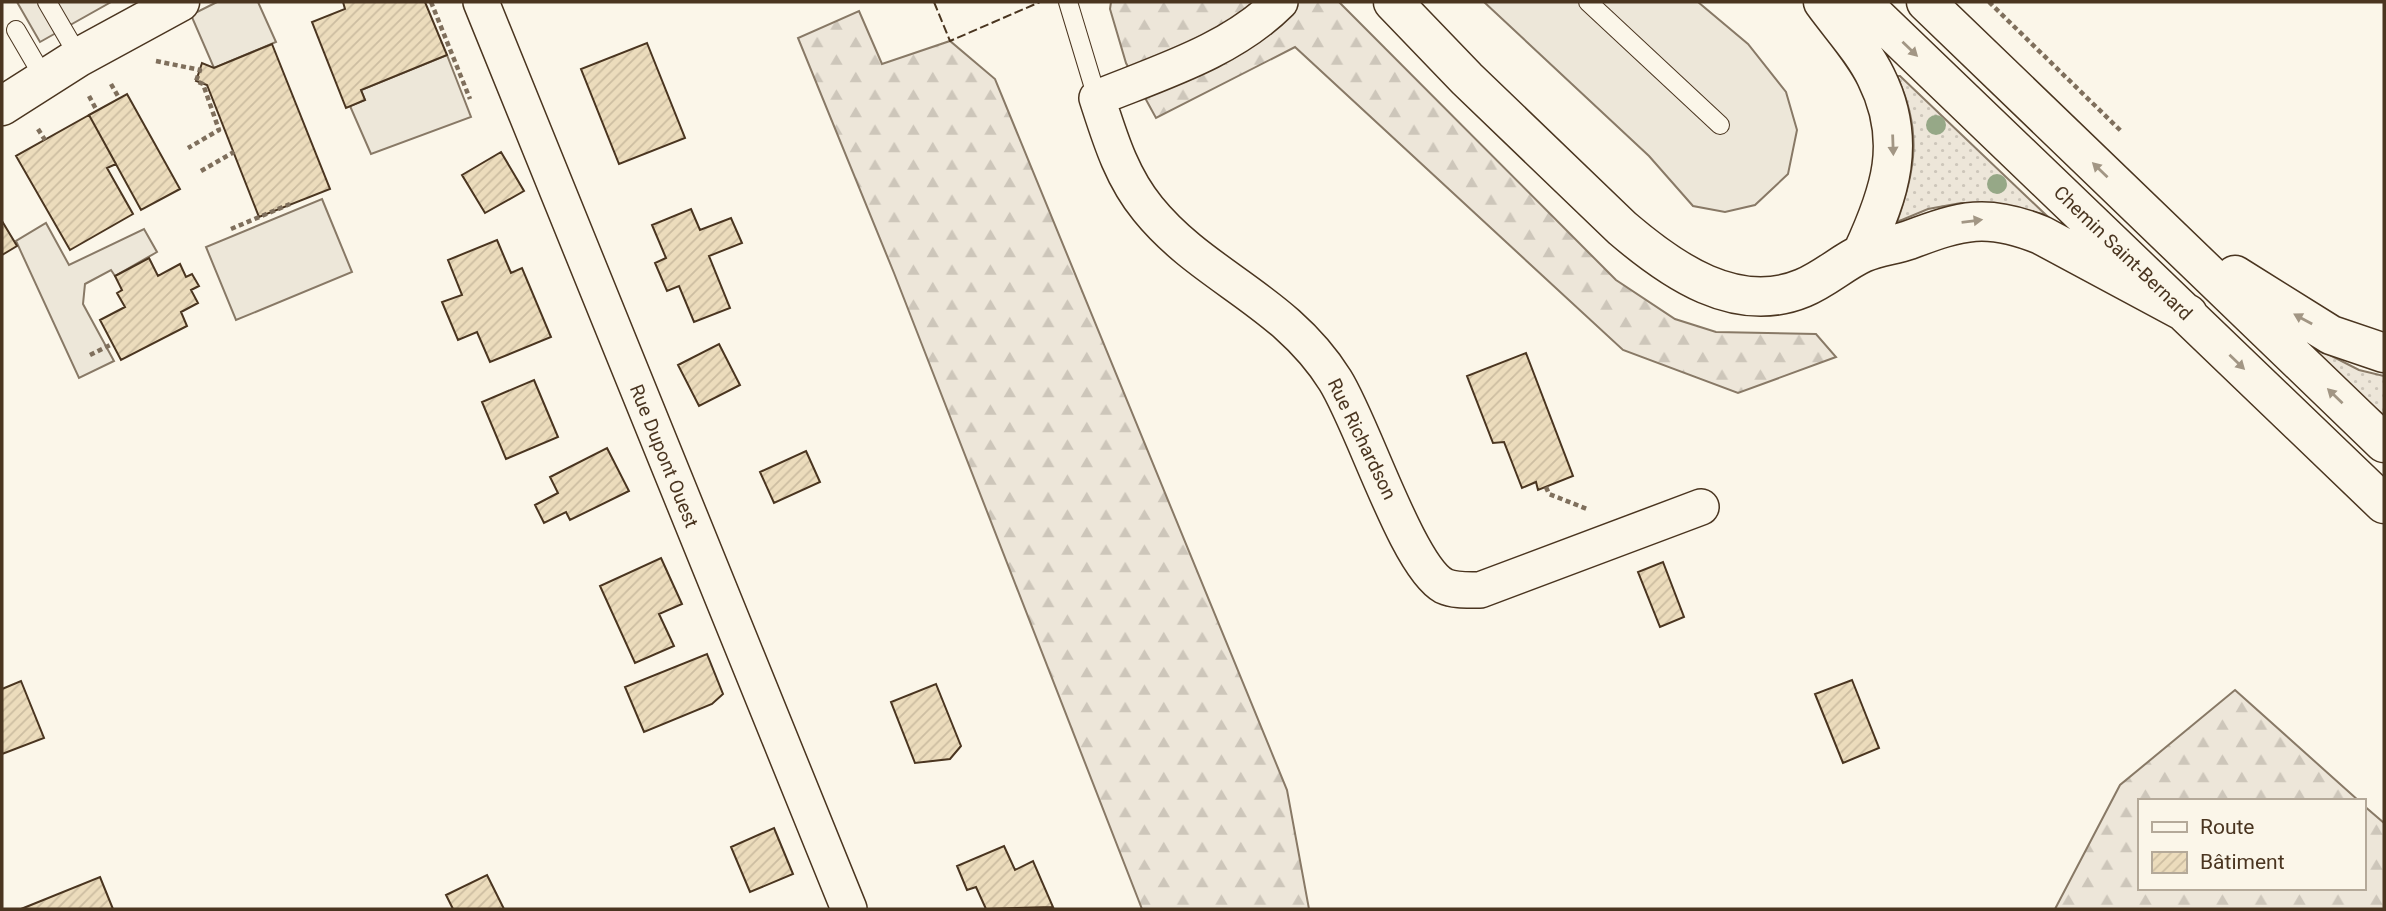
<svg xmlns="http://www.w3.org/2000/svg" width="2386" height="911" viewBox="0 0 2386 911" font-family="Roboto,sans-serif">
<defs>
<pattern id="grass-dots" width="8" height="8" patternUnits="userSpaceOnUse" patternTransform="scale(1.75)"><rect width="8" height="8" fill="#ede6d9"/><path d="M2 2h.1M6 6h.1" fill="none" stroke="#cdc6ba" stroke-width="1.8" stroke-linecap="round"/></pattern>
<pattern id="forest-firs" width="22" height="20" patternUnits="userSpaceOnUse" patternTransform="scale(1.75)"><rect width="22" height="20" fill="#ede6d9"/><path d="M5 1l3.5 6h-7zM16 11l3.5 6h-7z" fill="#cdc6ba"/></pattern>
<pattern id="building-hatch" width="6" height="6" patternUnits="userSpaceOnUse" patternTransform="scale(1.75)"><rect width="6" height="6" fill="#ecdcbc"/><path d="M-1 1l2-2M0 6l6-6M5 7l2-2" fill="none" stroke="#ccbda1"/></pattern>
</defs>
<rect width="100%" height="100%" fill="#fbf6e9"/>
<path fill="url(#grass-dots)" stroke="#887966" stroke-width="2" d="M 1897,76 L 1900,76 L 2046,215 L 2001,204 L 1961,203 L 1928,209 L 1897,222 C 1916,169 1922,130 1897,76 Z
M 2316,348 L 2359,370 L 2384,376 L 2384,415 L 2345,385 L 2313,353 Z"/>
<path fill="url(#forest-firs)" stroke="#887966" stroke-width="2" d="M 1111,2 L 1339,2 L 1616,280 L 1675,319 L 1716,332 L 1816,334 L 1836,357 L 1738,393 L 1623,350 L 1295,47 L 1156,118 L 1126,63 L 1110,9 Z
M 859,11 L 882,64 L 950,41 L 995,79 L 1287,790 L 1309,909 L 1142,909 L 894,273 L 798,38 Z
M 2235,690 L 2359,801 L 2139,801 L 2139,888 L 2363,888 L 2363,805 L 2384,823 L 2384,909 L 2055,909 L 2120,785 Z"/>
<path fill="#ede7d9" stroke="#887966" stroke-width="2" d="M 17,2 L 111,2 L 40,42 Z
M 217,2 L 258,2 L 276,42 L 214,68 L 191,15 Z
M 1484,2 L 1698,2 L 1748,44 L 1786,92 L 1797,130 L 1788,174 L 1755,205 L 1725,212 L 1693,206 L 1649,156 Z
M 447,55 L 471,117 L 371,154 L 350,106 L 365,100 L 361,90 Z
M 322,199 L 352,272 L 236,320 L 206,247 Z
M 46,223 L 69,265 L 144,229 L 157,252 L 115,276 L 111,270 L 85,284 L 83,304 L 114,361 L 79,378 L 16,241 Z"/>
<path fill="url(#building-hatch)" stroke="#4a3520" stroke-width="2" d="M 343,2 L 425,2 L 447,55 L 361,90 L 365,100 L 346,108 L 312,22 L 345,9 Z
M 647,43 L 685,138 L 619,164 L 581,69 Z
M 272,44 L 330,189 L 259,217 L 207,85 L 196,81 L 202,63 L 214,68 Z
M 127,94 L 180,189 L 141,210 L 89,115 Z
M 89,115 L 116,164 L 107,168 L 133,214 L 70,250 L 16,156 Z
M 501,152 L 524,191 L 485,213 L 462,175 Z
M 691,209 L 700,230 L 731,218 L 742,243 L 709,256 L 730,308 L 694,322 L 679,286 L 667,291 L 655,263 L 666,258 L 652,225 Z
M 2,221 L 17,246 L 2,255 Z
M 497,240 L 511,273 L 522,268 L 551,337 L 490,362 L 477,332 L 458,340 L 442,302 L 462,295 L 448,260 Z
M 149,258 L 158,276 L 180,264 L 186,277 L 192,274 L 199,286 L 191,290 L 198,303 L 181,312 L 187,326 L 121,360 L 100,320 L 125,307 L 117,293 L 122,290 L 115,276 Z
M 719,344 L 740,385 L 699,406 L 678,365 Z
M 1526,353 L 1573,476 L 1538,490 L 1536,482 L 1522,488 L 1504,442 L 1493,443 L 1467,376 Z
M 534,380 L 558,437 L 506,459 L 482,402 Z
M 607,448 L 629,491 L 570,520 L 566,512 L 544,523 L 535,505 L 558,493 L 550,477 Z
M 806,451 L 820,482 L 774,503 L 760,472 Z
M 661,558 L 682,604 L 659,614 L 674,646 L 635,663 L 600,586 Z
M 1663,562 L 1684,617 L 1660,627 L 1638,572 Z
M 707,654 L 723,694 L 712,704 L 644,732 L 625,687 Z
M 1852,680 L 1879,748 L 1843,763 L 1815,694 Z
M 21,681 L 44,738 L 2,754 L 2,689 Z
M 936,684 L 961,746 L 950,759 L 915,763 L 891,702 Z
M 774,828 L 793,874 L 750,892 L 731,847 Z
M 1004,846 L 1015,870 L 1033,861 L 1053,907 L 986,909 L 976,887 L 967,890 L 957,866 Z
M 487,875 L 504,909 L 453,909 L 446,895 Z
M 100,877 L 113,909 L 21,909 Z"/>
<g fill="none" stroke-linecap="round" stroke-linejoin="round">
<g stroke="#4a3520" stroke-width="20">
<path id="lane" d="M 47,2 L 79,57
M 1068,2 L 1097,98
M 1588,2 L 1720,125
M 16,30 L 44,78"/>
</g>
<g stroke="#4a3520" stroke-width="38">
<path id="street" d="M 481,2 L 849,909
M 1280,2 C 1231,51 1161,72 1097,98 C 1110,138 1121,176 1148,209 C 1203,277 1285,300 1335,380 C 1363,424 1407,566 1444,586 C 1455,591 1468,590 1480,590 L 1701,507"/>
</g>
<g stroke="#4a3520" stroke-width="41">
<path id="secondary" d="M 1393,2 L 1467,79 L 1622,228 C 1671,270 1736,316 1803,288 C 1825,279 1843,262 1863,253 C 1877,247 1894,245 1909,240 C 1962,220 1987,213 2041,235 L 2188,314
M 1823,2 C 1841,27 1863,50 1876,77 C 1908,141 1890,193 1862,253
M 1861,2 L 2384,504
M 1926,2 L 2384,443
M 2,106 L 79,57 L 180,2
M 2235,275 L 2331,335 L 2384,353"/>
</g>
<path stroke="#7f6f5c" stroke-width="4.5" stroke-dasharray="5 3.5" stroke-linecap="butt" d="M 431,2 L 470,99
M 1989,2 L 2121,131
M 156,61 L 200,70 L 196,81 L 203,84 L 219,130 L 188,148
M 111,84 L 119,98
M 89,96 L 97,111
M 38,129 L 45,140
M 201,171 L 234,152
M 231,229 L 290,204
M 90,355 L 112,344
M 1546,487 L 1549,494 L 1587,509"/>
<use href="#lane" stroke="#fbf6e9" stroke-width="18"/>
<use href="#street" stroke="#fbf6e9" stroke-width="35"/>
<use href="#secondary" stroke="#fbf6e9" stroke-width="38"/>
<path stroke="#4a3520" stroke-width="2" stroke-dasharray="9 3.5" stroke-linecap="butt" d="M 934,2 L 950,41 L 1040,2"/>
</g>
<g fill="#96a887">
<circle cx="1936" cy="125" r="10"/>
<circle cx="1997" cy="184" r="10"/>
</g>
<defs><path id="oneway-solid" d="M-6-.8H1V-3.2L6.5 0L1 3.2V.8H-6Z" transform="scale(1.75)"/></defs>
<g fill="#a29684">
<use href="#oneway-solid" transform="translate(1910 49) rotate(44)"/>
<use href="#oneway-solid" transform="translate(1893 145) rotate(88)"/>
<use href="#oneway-solid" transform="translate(2100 170) rotate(-136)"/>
<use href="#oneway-solid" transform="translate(1972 221) rotate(-7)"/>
<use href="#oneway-solid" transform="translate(2303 319) rotate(-151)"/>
<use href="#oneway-solid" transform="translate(2237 362) rotate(44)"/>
<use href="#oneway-solid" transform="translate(2335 396) rotate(-136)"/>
</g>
<g text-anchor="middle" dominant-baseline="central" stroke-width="5" stroke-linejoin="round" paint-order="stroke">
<g font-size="19" fill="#4a3520" stroke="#fbf6e9">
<text transform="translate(2123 253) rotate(44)">Chemin Saint-Bernard</text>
<text transform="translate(1362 439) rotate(64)">Rue Richardson</text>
<text transform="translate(664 456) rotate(68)">Rue Dupont Ouest</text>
</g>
</g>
<rect width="2386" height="911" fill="none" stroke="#4a3520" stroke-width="7"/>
<rect x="2138" y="799" width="228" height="91" fill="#fbf6e9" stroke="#b4a999" stroke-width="2"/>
<rect x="2152" y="822" width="35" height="10" fill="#fbf6e9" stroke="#b4a999" stroke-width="2"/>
<text x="2200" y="834" font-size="21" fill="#4a3520">Route</text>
<rect x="2152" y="852" width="35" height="21" fill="url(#building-hatch)" stroke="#b4a999" stroke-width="2"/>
<text x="2200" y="869" font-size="21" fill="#4a3520">Bâtiment</text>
</svg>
